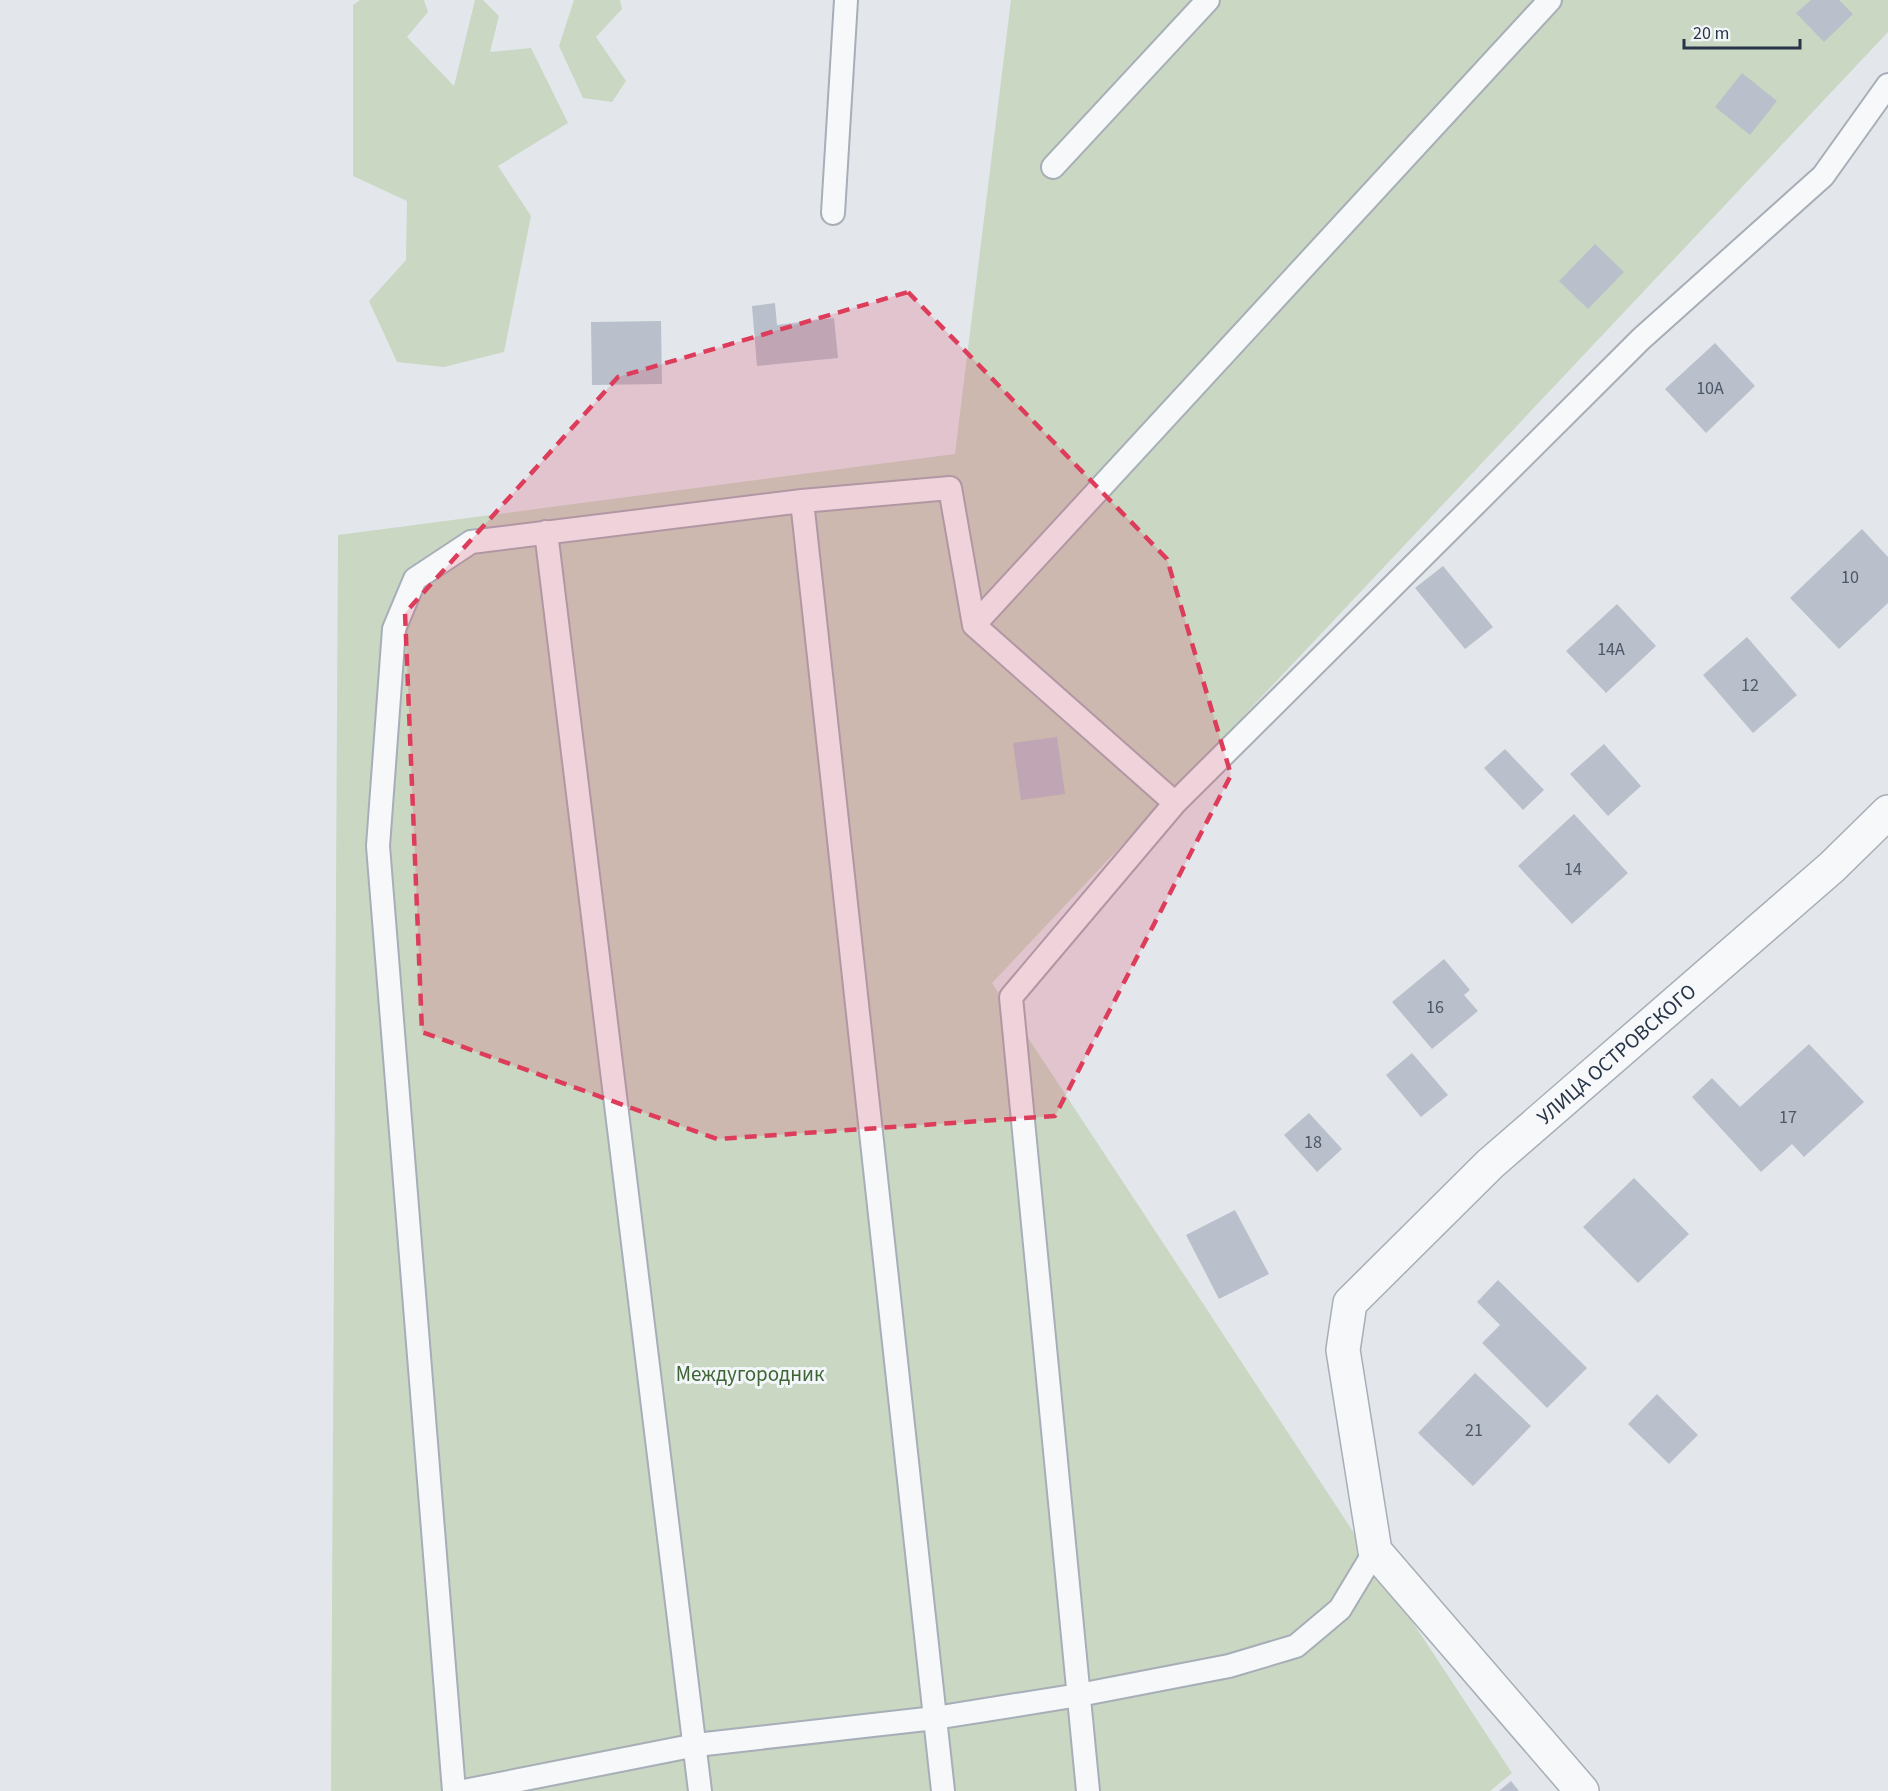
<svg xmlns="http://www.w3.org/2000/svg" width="1888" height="1791" viewBox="0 0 1888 1791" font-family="'Source Sans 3',sans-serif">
<rect width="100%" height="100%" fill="#e3e7ec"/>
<path fill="#c9d7c3" d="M 360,0 L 424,0 L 428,12 L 407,37 L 454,86 L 475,0 L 483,0 L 499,16 L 490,52 L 531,48 L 568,123 L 498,166 L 531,216 L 504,352 L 444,367 L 397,362 L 369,301 L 406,260 L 407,201 L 353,176 L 353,5 Z
M 574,0 L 620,0 L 622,9 L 596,37 L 626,81 L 612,102 L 583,98 L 559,46 Z
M 1011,0 L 1888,0 L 1888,32 L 992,983 L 1512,1773 L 1490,1791 L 331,1791 L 338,535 L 955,454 Z"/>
<path fill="#b9c0cb" d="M 1811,0 L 1839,0 L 1853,14 L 1824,42 L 1796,13 Z
M 1742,73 L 1777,101 L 1750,135 L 1715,107 Z
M 1595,244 L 1624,272 L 1588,309 L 1559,281 Z
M 775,303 L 777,325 L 834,318 L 838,358 L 757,366 L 752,306 Z
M 661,321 L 662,384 L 592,385 L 591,322 Z
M 1715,343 L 1755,386 L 1706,433 L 1665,389 Z
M 1862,529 L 1888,557 L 1888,603 L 1839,649 L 1790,598 Z
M 1443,566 L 1493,627 L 1465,649 L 1415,588 Z
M 1617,604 L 1656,646 L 1606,693 L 1566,651 Z
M 1747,637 L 1797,695 L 1753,733 L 1703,675 Z
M 1057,737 L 1065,794 L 1021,800 L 1013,743 Z
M 1604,744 L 1641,786 L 1608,816 L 1570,774 Z
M 1505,749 L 1544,790 L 1523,810 L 1484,768 Z
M 1574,814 L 1628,873 L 1572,924 L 1518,866 Z
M 1444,959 L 1470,990 L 1464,995 L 1478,1011 L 1432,1049 L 1392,1002 Z
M 1809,1044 L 1864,1102 L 1804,1157 L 1792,1144 L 1761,1172 L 1692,1097 L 1712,1078 L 1740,1107 Z
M 1412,1053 L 1448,1095 L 1421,1117 L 1386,1075 Z
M 1309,1113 L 1342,1149 L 1317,1172 L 1284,1135 Z
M 1634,1178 L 1689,1234 L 1638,1283 L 1583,1227 Z
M 1235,1210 L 1269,1274 L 1219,1299 L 1186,1235 Z
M 1498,1280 L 1587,1368 L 1547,1408 L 1482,1343 L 1500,1325 L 1477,1302 Z
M 1475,1373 L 1531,1426 L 1473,1486 L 1418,1433 Z
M 1657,1394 L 1698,1435 L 1669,1464 L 1628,1424 Z
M 1511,1781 L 1519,1791 L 1499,1791 Z"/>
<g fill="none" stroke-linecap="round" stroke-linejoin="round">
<g stroke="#a7aeb7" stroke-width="26">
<path id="lane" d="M 1053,167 L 1208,0
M 833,213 L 846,0
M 802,501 L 943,1791
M 546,532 L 700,1791
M 974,625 L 1550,0
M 454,1791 L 378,846 L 394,629 L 415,579 L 471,542 L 802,501 L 950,488 L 974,625 L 1175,803
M 464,1791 L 696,1745 L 935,1718 L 1079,1695 L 1229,1666 L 1296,1646 L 1340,1609 L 1375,1551
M 1088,1791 L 1011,997 L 1175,803 L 1641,339 L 1823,176 L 1888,85"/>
</g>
<g stroke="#a7aeb7" stroke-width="36">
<g id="street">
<path id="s1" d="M 1582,1791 L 1375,1551 L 1343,1350 L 1350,1303 L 1490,1164 L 1832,867 L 1888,812"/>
</g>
</g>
<use href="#lane" stroke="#f6f8fa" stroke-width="22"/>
<use href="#street" stroke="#f6f8fa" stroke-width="33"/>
</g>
<path fill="#dd3c5a" fill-opacity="0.2" stroke="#dd3c5a" stroke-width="4.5" stroke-dasharray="12 8" stroke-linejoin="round" d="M 908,292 L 1167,559 L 1231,775 L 1055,1116 L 717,1139 L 422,1032 L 405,613 L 618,377 Z"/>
<g text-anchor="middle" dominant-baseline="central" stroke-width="6" stroke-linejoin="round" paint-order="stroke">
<g font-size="18" fill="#4c5768">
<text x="1710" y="388">10А</text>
<text x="1850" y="577">10</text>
<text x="1611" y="649">14А</text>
<text x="1750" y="685">12</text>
<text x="1573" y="869">14</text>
<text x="1435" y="1007">16</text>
<text x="1788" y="1117">17</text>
<text x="1313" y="1142">18</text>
<text x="1474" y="1430">21</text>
</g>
<g font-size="21" fill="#283447" stroke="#f3f6f9">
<text stroke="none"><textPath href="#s1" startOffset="933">УЛИЦА ОСТРОВСКОГО</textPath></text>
</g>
<g font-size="21" fill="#3f6434" stroke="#f3f6f9">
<text x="750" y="1374">Междугородник</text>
</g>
</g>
<path d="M1684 39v9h116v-9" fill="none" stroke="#283447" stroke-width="3"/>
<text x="1693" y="39" font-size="18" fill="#283447" stroke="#f3f6f9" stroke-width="4.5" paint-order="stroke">20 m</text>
</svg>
